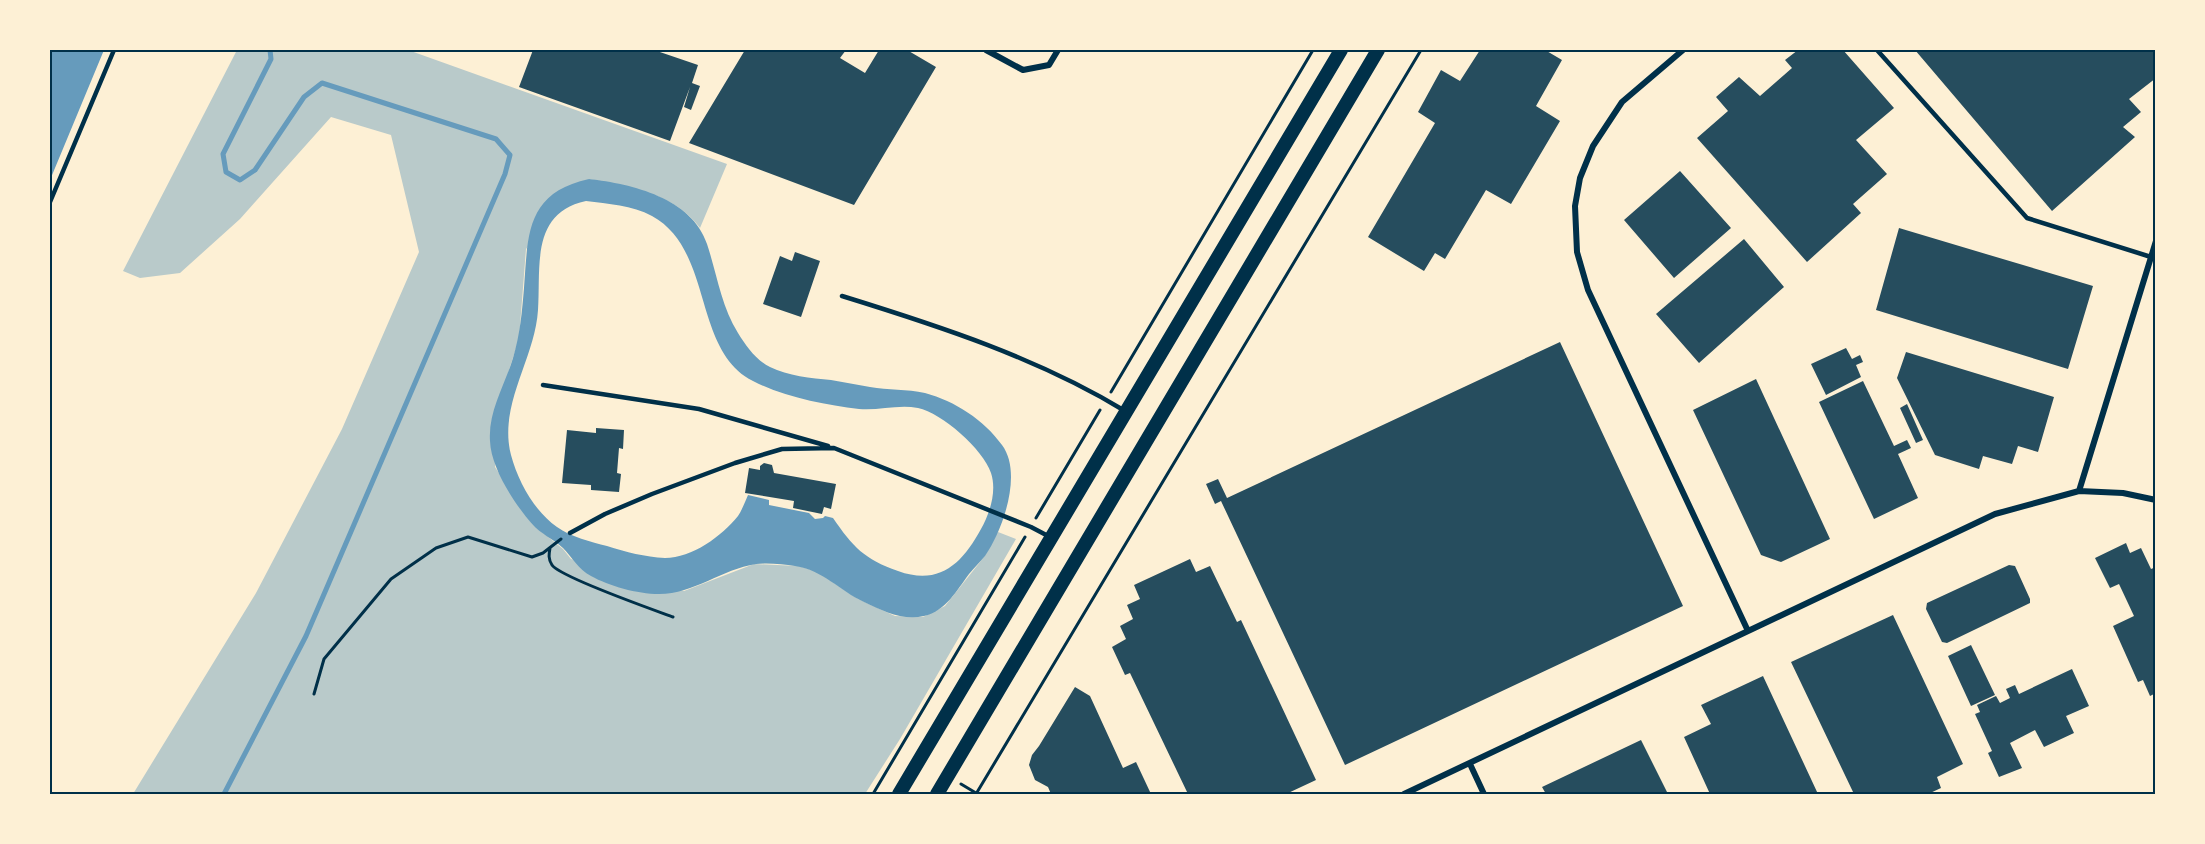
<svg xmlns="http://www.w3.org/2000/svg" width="2205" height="844" viewBox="0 0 2205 844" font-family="Cabin,sans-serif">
<rect width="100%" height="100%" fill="#fdf0d5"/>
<path fill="#b9caca" d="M 237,50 L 408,50 L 727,164 L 700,228 C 675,193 629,187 589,179 L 526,249 L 519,339 L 508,373 L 495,467 L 532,524 L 563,549 L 571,559 L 684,591 L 754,564 L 798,566 L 816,571 L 858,599 L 895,616 L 923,617 L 945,606 L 984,557 L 998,532 L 1016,539 L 900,739 L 865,794 L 133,794 L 256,593 L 342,429 L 419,252 L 391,135 L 331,117 L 240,219 L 180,273 L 140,278 L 123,271 Z"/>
<path fill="#669bbc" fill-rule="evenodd" d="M 50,50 L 104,50 L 50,180 Z
M 589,179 C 632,184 692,198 707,244 C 717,274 721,306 738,333 C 746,346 756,360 770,367 C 788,376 811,378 831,380 C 844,382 857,385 870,387 C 888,390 907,389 925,393 C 955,401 984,420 1002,445 C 1023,473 1003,530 985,556 C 980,562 974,568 969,574 C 957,590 946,611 924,616 C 903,621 883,611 864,602 C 840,591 823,570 795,566 C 783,564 768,563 756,564 C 722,569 694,594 659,594 C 637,594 609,586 591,576 C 578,569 572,557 563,548 C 553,539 541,534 532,524 C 514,503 491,468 490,441 C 488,411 505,385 513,358 C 520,335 522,312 524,288 C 528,234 526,193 589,179 ZM 586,201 C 608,204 632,205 652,216 C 714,250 692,350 753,381 C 784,397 825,405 859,409 C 878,411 898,404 918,408 C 942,413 983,449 991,473 C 997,491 990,513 981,529 C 962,564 939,586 898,571 C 864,559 853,547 833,518 L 825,516 L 823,518 L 815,519 L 809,513 L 769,505 L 769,500 L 748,495 C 745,502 742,510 738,516 C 722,536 692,558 665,558 C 645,557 626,552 607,546 C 591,542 571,537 557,527 C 534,511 518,481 511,455 C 498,405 535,359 538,310 C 541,268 530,213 586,201 Z"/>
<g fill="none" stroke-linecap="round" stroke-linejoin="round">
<path stroke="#669bbc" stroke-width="5" d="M 224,794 L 306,636 L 505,174 L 510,155 L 496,139 L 322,83 L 304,97 L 255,170 L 240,180 L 226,172 L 223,154 L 271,59 L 270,50"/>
</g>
<path fill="#264d5e" d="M 533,50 L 654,50 L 698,65 L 692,83 L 700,86 L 691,110 L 684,107 L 690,87 L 670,141 L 519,87 Z
M 745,50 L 846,50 L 840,58 L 865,73 L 879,50 L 907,50 L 936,67 L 854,205 L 689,143 Z
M 1480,50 L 1545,50 L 1562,60 L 1536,106 L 1560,121 L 1511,204 L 1486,190 L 1445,259 L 1435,253 L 1424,271 L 1368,237 L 1435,123 L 1418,112 L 1441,70 L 1460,81 Z
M 1798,50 L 1843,50 L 1894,108 L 1856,140 L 1887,174 L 1853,204 L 1861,213 L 1807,262 L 1697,138 L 1728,111 L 1716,97 L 1739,77 L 1760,96 L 1792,68 L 1785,60 Z
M 1915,50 L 2156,50 L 2156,78 L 2129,99 L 2141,112 L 2123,127 L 2135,137 L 2052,211 Z
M 1680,171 L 1731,228 L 1674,278 L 1624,220 Z
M 1899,228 L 2093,286 L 2068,369 L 1876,310 Z
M 1744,239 L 1784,287 L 1699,363 L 1656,314 Z
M 795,252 L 820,261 L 801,317 L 763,304 L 780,256 L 792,261 Z
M 1560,342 L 1683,606 L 1345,765 L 1221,501 L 1215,504 L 1206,484 L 1218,479 L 1227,498 Z
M 1846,348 L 1852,359 L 1860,355 L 1863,362 L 1856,365 L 1861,377 L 1826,395 L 1811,364 Z
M 1906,352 L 2054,397 L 2038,452 L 2018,446 L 2012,464 L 1983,456 L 1979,469 L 1935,455 L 1897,378 Z
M 1756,379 L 1830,539 L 1781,562 L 1761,555 L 1693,410 Z
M 1863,381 L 1894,446 L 1907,440 L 1911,448 L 1898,454 L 1918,498 L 1874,519 L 1819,402 Z
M 1907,404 L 1923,440 L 1916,443 L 1900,408 Z
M 596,428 L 624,430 L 623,449 L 619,448 L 617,473 L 621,474 L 619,492 L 591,490 L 591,485 L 562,483 L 567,430 L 596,433 Z
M 764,463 L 772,465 L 774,473 L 836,484 L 831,509 L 824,507 L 822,514 L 793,508 L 794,501 L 745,493 L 749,468 L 760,470 L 760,466 Z
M 2126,543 L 2130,553 L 2141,548 L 2151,569 L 2156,567 L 2156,693 L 2150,696 L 2143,680 L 2138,682 L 2113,626 L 2134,616 L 2119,584 L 2110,588 L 2095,558 Z
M 1190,559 L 1196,572 L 1210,566 L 1237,622 L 1241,620 L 1316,780 L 1286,794 L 1188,794 L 1130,673 L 1125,675 L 1112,647 L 1126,639 L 1120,626 L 1133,619 L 1127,605 L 1140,599 L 1134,585 Z
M 2009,565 L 2015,566 L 2030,599 L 2030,603 L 1947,643 L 1942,642 L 1926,609 L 1927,603 Z
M 1893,615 L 1963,764 L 1937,777 L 1941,788 L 1928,794 L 1854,794 L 1791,662 Z
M 1971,645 L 1995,695 L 1971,706 L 1948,656 Z
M 2072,669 L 2089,706 L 2066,716 L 2074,733 L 2044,747 L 2035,730 L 2010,743 L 2022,768 L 1999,777 L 1988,753 L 1992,751 L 1975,714 L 1980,712 L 1977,705 L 1996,696 L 2000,703 L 2010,698 L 2006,689 L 2015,685 L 2019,694 Z
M 1763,676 L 1818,794 L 1710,794 L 1684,737 L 1711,724 L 1701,705 Z
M 1075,687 L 1090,696 L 1123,768 L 1136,762 L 1151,794 L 1051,794 L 1048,787 L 1035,780 L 1029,765 L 1032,755 L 1039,746 Z
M 1641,740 L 1668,794 L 1546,794 L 1542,787 Z"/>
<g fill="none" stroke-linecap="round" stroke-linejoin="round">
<path stroke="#003049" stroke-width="3" d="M 1111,392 L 1313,50
M 1036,518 L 1100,410
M 550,548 C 549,554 548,559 552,565 C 560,577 654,610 673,617
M 314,694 L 324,659 L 391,579 L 436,548 L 468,537 L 532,557 L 543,553 L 561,539
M 961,784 L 976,793
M 873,794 L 1025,537
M 976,794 L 1421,50"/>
<path stroke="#003049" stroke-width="4.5" d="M 1877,50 L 2027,218 L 2151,257
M 50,202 L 114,50
M 842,296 C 939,326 1038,358 1125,411
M 543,385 L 699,409 L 828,446
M 570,533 L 605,514 L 652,494 L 735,463 L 782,449 L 834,448 L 1031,527 L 1050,537"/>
<path stroke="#003049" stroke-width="6" d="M 986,50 L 1023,70 L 1049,65 L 1058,50
M 1683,50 L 1622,102 L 1593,146 L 1580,178 L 1575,206 L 1577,252 L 1588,290 L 1748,631
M 2079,491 L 2156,241
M 1470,764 L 1484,794
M 1404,794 L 1995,514 L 2079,491 L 2123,493 L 2156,500"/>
<path stroke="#003049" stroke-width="14" d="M 899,794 L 1341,50
M 937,794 L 1378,50"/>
</g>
<rect width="2205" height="844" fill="none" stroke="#fdf0d5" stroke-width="102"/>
<rect x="51" y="51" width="2103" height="742" fill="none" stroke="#003049" stroke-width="2"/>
</svg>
